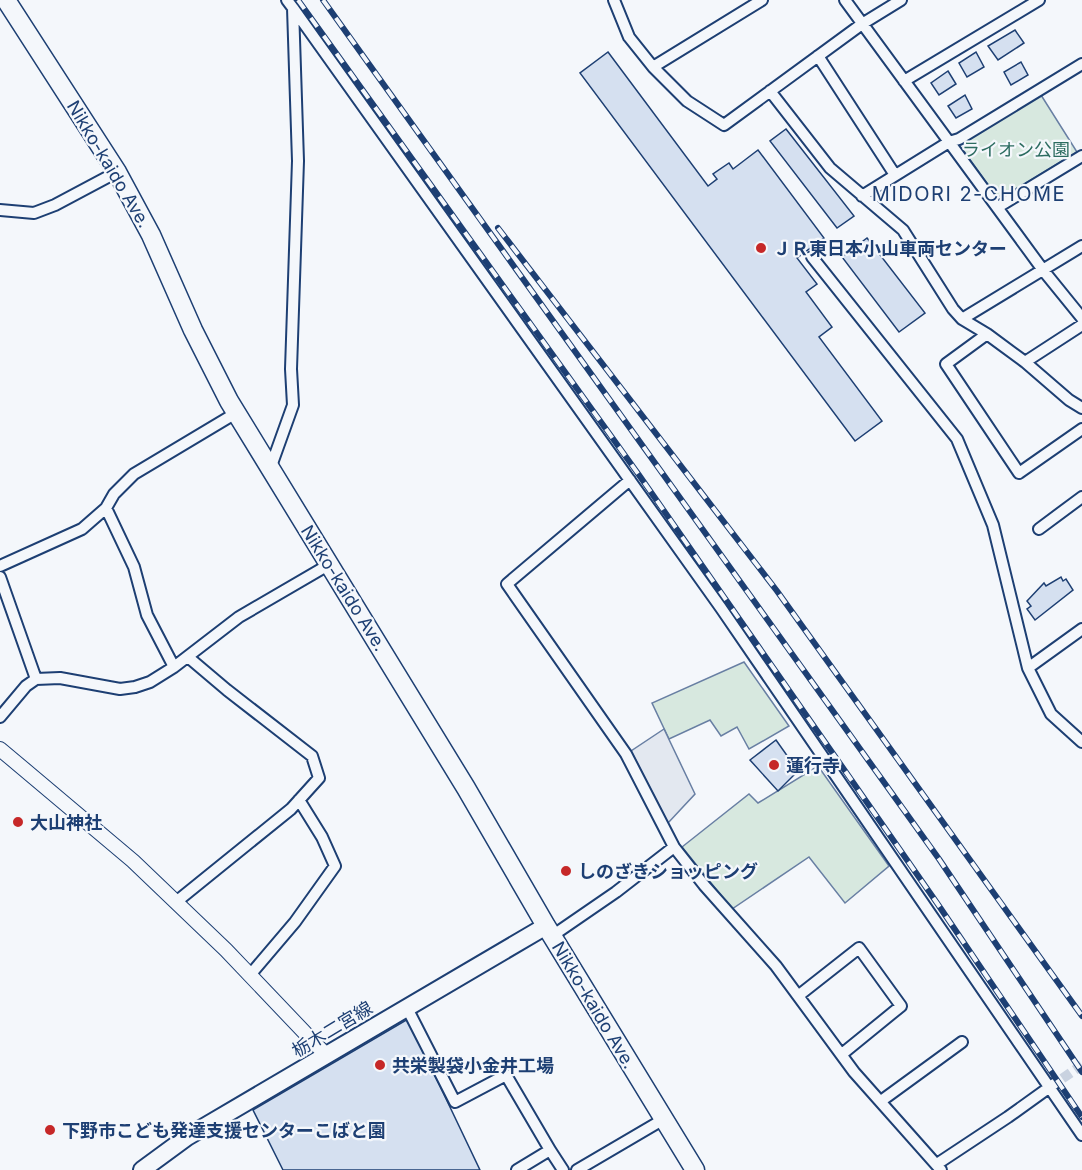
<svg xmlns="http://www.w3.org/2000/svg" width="1082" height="1170" viewBox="0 0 1082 1170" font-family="Inter,'Noto Sans JP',sans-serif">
<rect width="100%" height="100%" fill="#f4f7fb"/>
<path fill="#d7e8df" stroke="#687fa3" stroke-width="1.5" d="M 1041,95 L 1077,152 L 1004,196 L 996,196 L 963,150 L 964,141 Z
M 744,662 L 789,726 L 749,749 L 737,727 L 721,736 L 710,720 L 669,739 L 652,703 Z
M 818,766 L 889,866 L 845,903 L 809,857 L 732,909 L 682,847 L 749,794 L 758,803 Z"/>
<path fill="#e3e8f0" stroke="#687fa3" stroke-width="1.5" d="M 664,729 L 695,794 L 668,823 L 631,751 Z"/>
<path fill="#d5e0f0" stroke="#1d3f73" stroke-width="1.5" d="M 1015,30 L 1024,43 L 998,60 L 988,46 Z
M 608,52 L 708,186 L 717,179 L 713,174 L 729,163 L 733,169 L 758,150 L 824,238 L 797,258 L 817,284 L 806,292 L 832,327 L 819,337 L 882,421 L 855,441 L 580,73 Z
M 976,52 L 984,67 L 967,77 L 959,63 Z
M 1021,62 L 1028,75 L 1011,85 L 1004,72 Z
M 948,71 L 956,84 L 939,95 L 931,83 Z
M 965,95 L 972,109 L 956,118 L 948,106 Z
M 786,129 L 854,216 L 837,228 L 770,141 Z
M 867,238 L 925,313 L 899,332 L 842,257 Z
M 1061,577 L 1063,581 L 1066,579 L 1073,590 L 1035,620 L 1027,609 L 1031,606 L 1027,601 L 1044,583 L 1046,586 Z
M 776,740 L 798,771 L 778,791 L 750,760 Z
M 408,1019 L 480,1170 L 283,1170 L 253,1110 Z"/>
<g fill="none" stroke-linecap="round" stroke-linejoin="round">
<path stroke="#c9d2e0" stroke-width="10" stroke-dasharray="10 5" stroke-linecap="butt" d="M 1050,1087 L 1082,1065"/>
<g stroke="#1d3f73" stroke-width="14">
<path id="minor" d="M 614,0 L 629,37 L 653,67 L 687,101 L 724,125 L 862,24 L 901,0
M 845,0 L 1043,270 L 1082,318
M 293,8 L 721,608 L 1082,1135
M 818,56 L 895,175
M 653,67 L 762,0
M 904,81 L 1039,0
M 770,91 L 830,168 L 903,230 L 953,309 L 962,319 L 987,334 L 1025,362 L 1069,400 L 1082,408
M 862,196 L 949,142 L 959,139 L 1082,64
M 998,207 L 1082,156
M 0,210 L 34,213 L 55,205 L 117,172
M 812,257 L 957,439 L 993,525 L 1028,668 L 1051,714 L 1082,742
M 962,319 L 1082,246
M 987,334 L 946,364 L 1019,473 L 1082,429
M 1025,362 L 1082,325
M 270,469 L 293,405 L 291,369 L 298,161 L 293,8 L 287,0
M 630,480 L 507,584 L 626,754 L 674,847 L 704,885 L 776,966 L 854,1072 L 941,1170
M 106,508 L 134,567 L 147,615 L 174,667
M 1039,529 L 1082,497
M 0,566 L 82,529 L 106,508 L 114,494 L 134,474 L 236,413
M 0,577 L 36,679
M 1028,668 L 1082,629
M 0,717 L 26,686 L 36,679 L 60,678 L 120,689 L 135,687 L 150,682 L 174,667 L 239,617 L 330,564
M 176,902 L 291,809 L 319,778 L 312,756 L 227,690 L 188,657
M 552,936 L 616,892 L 674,847
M 250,975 L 295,922 L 335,866 L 322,837 L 299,800
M 798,996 L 859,948 L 901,1006 L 842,1054
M 407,1008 L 455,1102 L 506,1075 L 550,1150
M 881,1101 L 962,1042
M 937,1164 L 1008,1117 L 1054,1084
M 517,1170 L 550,1150 L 563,1170
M 577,1170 L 664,1119"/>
</g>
<g stroke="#1d3f73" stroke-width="16">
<path id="tertiary" d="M 0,749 L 133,861 L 226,950 L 326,1055"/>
</g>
<g stroke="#1d3f73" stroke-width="20">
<path id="primary" d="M 142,1170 L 187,1137 L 546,926"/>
</g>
<g stroke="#1d3f73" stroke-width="21">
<path id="trunk" d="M 6,0 L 117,172 L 151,235 L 193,330 L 229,401 L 466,788 L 546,926 L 695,1170"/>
</g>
<use href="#minor" stroke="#f4f7fb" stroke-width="10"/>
<use href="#tertiary" stroke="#f4f7fb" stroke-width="14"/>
<use href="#primary" stroke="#f4f7fb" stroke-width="16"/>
<use href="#trunk" stroke="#f4f7fb" stroke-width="18"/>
<g stroke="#1d3f73" stroke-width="6">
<path id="rail" d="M 298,0 L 639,475 L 937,903 L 1082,1117
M 323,0 L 939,859 L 1082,1072
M 498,228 L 777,591 L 1082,1016"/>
</g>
<use href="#rail" stroke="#f4f7fb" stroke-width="4" stroke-dasharray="11" stroke-linecap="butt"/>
</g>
<g fill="#c62828" stroke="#f4f7fb" stroke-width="2">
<circle cx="761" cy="248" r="6"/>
<circle cx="774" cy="765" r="6"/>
<circle cx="18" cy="822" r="6"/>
<circle cx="566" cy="871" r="6"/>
<circle cx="380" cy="1065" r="6"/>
<circle cx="50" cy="1130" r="6"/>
</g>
<g text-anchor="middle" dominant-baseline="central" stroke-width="4.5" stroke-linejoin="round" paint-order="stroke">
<g font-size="18" fill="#2c6c60" stroke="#f4f7fb">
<text x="1016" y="149">ライオン公園</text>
</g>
<g font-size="18" fill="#1d3f73" stroke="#f4f7fb">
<text transform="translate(109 164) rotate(59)">Nikko-kaido Ave.</text>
<text transform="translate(344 588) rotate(58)">Nikko-kaido Ave.</text>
<text transform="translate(594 1005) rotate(59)">Nikko-kaido Ave.</text>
<text transform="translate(332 1029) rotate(-31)">栃木二宮線</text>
</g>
<g font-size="18" font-weight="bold" fill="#1d3f73" stroke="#f4f7fb" text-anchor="start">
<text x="773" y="248">ＪＲ東日本小山車両センター</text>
<text x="786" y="765">蓮行寺</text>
<text x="30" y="822">大山神社</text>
<text x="578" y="871">しのざきショッピング</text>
<text x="392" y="1065">共栄製袋小金井工場</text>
<text x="62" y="1130">下野市こども発達支援センターこばと園</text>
</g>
<g font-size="20" letter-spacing="1.5" fill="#1d3f73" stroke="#f4f7fb">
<text x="969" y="194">MIDORI 2-CHOME</text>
</g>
</g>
</svg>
